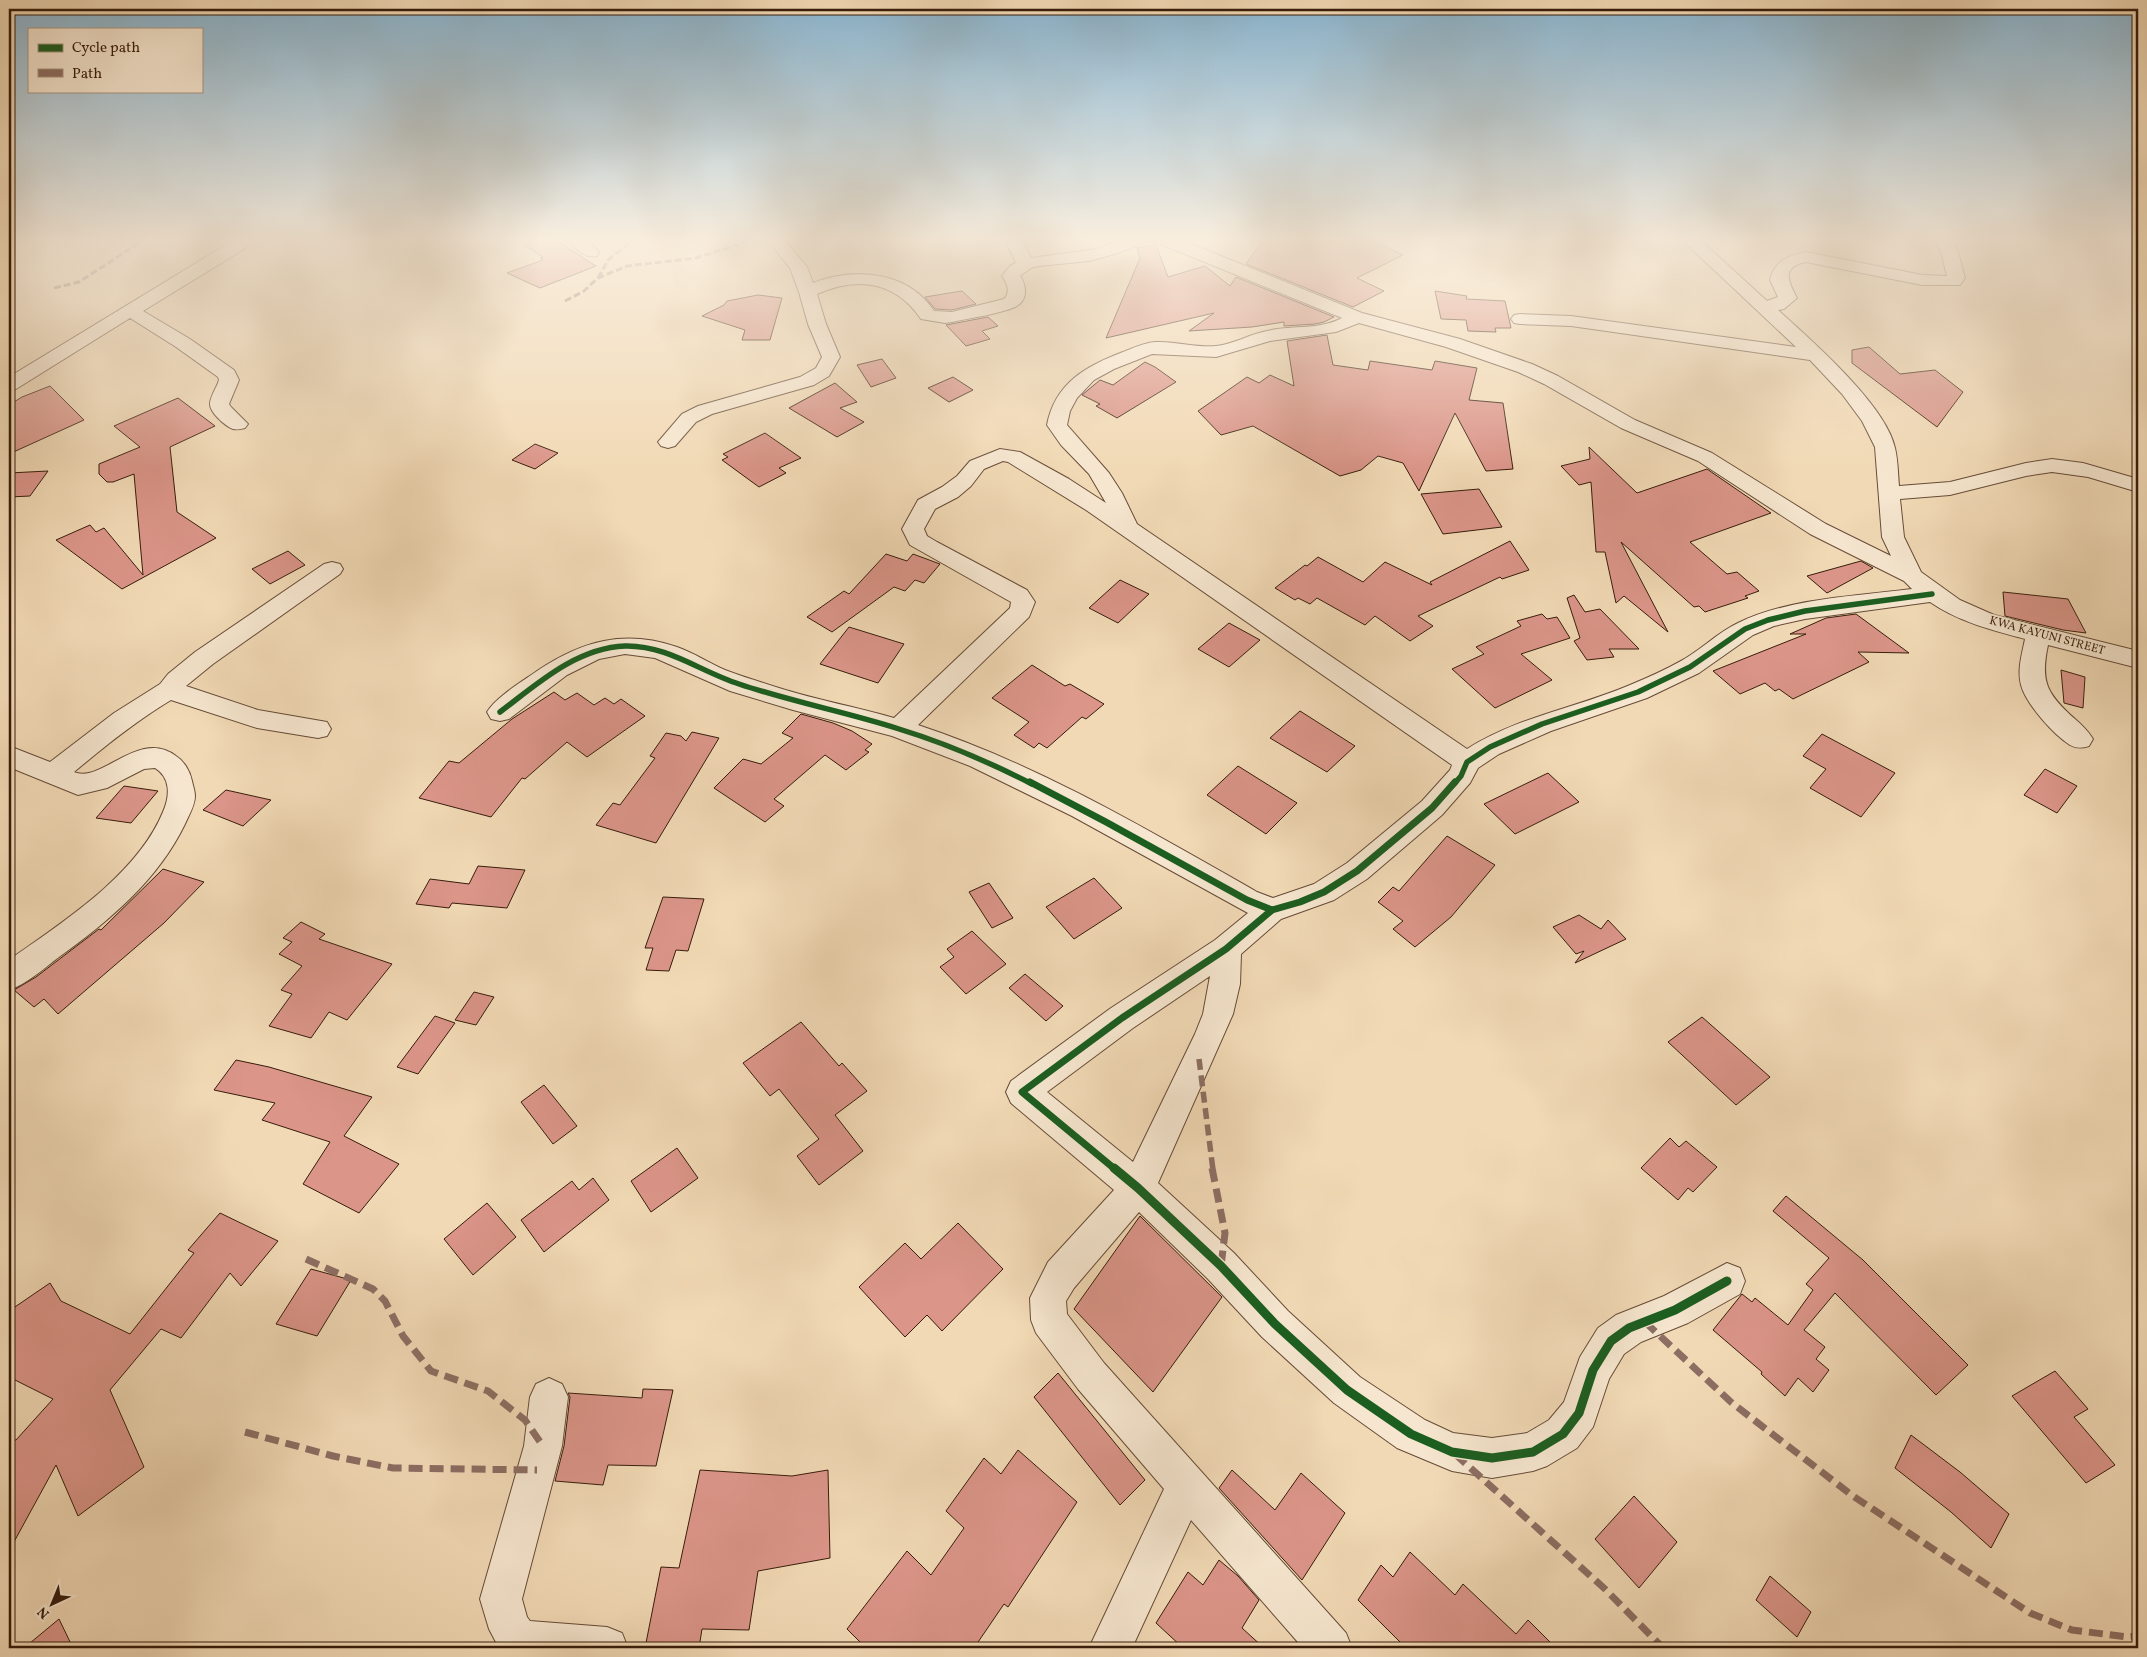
<svg xmlns="http://www.w3.org/2000/svg" width="2147" height="1657" viewBox="0 0 2147 1657" font-family="Vollkorn,serif">
<rect width="100%" height="100%" fill="#f1d9b5"/>
<filter id="stains"><feTurbulence type="fractalNoise" baseFrequency=".004" numOctaves="4"/><feColorMatrix values="0 0 0 0 .2 0 0 0 0 .09 0 0 0 0 .02 0 0 0 .5 -.17"/></filter>
<radialGradient id="worn" r=".72"><stop offset=".6" stop-color="#630" stop-opacity="0"/><stop offset="1" stop-color="#630" stop-opacity=".3"/></radialGradient>
<path fill="#db9589" stroke="#371c0b" d="M 544,237 L 551,237 L 596,266 L 540,288 L 507,273 L 543,260 L 540,258 L 543,257 L 524,245 Z
M 1265,237 L 1365,237 L 1403,255 L 1357,278 L 1384,291 L 1353,307 L 1246,264 Z
M 1156,245 L 1168,277 L 1205,266 L 1230,286 L 1236,277 L 1334,317 L 1324,322 L 1315,324 L 1284,326 L 1284,322 L 1252,327 L 1189,331 L 1214,313 L 1106,338 L 1140,258 L 1137,248 Z
M 962,291 L 976,304 L 952,310 L 935,309 L 925,297 Z
M 1435,291 L 1467,296 L 1466,299 L 1505,301 L 1511,328 L 1495,328 L 1496,332 L 1468,331 L 1466,320 L 1441,319 Z
M 758,295 L 782,298 L 770,340 L 742,340 L 745,330 L 702,316 L 724,305 L 727,301 Z
M 988,317 L 998,326 L 982,331 L 990,339 L 966,346 L 946,325 Z
M 1327,335 L 1333,365 L 1368,370 L 1370,361 L 1432,370 L 1435,361 L 1477,368 L 1469,400 L 1503,403 L 1513,469 L 1486,471 L 1455,413 L 1419,491 L 1403,463 L 1378,456 L 1361,470 L 1340,476 L 1253,426 L 1221,435 L 1198,411 L 1247,377 L 1259,383 L 1270,375 L 1294,386 L 1287,341 Z
M 1869,347 L 1900,374 L 1935,370 L 1963,392 L 1937,427 L 1852,363 L 1852,350 Z
M 882,359 L 896,378 L 871,387 L 857,365 Z
M 1145,362 L 1155,367 L 1176,382 L 1117,418 L 1096,406 L 1100,404 L 1082,395 L 1100,380 L 1113,385 Z
M 953,377 L 973,390 L 949,402 L 928,388 Z
M 835,383 L 857,402 L 840,408 L 864,422 L 837,437 L 789,408 Z
M 50,386 L 84,420 L 9,454 L 9,405 L 22,397 Z
M 178,398 L 215,426 L 170,447 L 177,512 L 216,538 L 122,589 L 56,540 L 90,525 L 96,532 L 104,528 L 143,575 L 134,474 L 113,482 L 107,482 L 99,474 L 99,464 L 140,447 L 114,426 Z
M 765,433 L 801,458 L 779,468 L 786,473 L 759,487 L 722,460 L 728,457 L 723,454 Z
M 535,444 L 558,453 L 535,469 L 512,460 Z
M 1589,447 L 1637,493 L 1707,469 L 1771,513 L 1690,542 L 1727,574 L 1737,572 L 1759,591 L 1745,596 L 1748,598 L 1705,612 L 1699,606 L 1694,607 L 1621,542 L 1668,632 L 1624,596 L 1616,603 L 1605,552 L 1596,552 L 1591,482 L 1579,485 L 1561,466 L 1590,459 Z
M 48,471 L 30,496 L 9,497 L 9,473 Z
M 1479,489 L 1502,527 L 1443,534 L 1421,494 Z
M 1510,541 L 1529,570 L 1502,579 L 1500,577 L 1418,616 L 1433,626 L 1410,641 L 1375,616 L 1365,625 L 1317,598 L 1310,604 L 1298,598 L 1295,600 L 1275,588 L 1305,565 L 1307,566 L 1318,557 L 1363,582 L 1385,562 L 1432,585 L 1430,582 Z
M 288,551 L 305,565 L 270,584 L 252,569 Z
M 886,554 L 907,561 L 913,554 L 940,564 L 924,583 L 915,580 L 905,591 L 894,587 L 832,632 L 807,617 L 844,591 L 849,594 Z
M 1861,561 L 1873,568 L 1827,593 L 1807,576 Z
M 1120,580 L 1149,594 L 1118,623 L 1089,608 Z
M 2003,592 L 2068,599 L 2086,633 L 2063,630 L 2005,616 Z
M 1574,595 L 1585,612 L 1600,609 L 1639,649 L 1609,649 L 1614,657 L 1587,660 L 1574,641 L 1580,638 L 1567,598 Z
M 1542,614 L 1547,619 L 1557,617 L 1570,638 L 1521,654 L 1552,680 L 1495,708 L 1452,669 L 1484,654 L 1476,647 L 1521,626 L 1517,621 Z
M 1856,614 L 1909,653 L 1858,652 L 1869,662 L 1793,699 L 1779,689 L 1775,691 L 1765,683 L 1740,694 L 1713,671 L 1806,634 L 1790,634 L 1826,618 Z
M 1229,623 L 1260,640 L 1229,667 L 1198,649 Z
M 849,627 L 904,644 L 878,683 L 820,664 Z
M 1032,665 L 1065,686 L 1070,684 L 1104,704 L 1086,719 L 1082,717 L 1047,748 L 1039,743 L 1034,748 L 1014,735 L 1029,722 L 992,698 Z
M 2061,670 L 2085,677 L 2083,708 L 2064,703 Z
M 554,692 L 565,700 L 577,693 L 594,705 L 605,698 L 614,704 L 621,699 L 645,716 L 587,757 L 567,742 L 525,779 L 522,778 L 491,817 L 419,798 L 449,761 L 459,763 L 512,719 Z
M 1300,711 L 1355,746 L 1327,772 L 1270,738 Z
M 801,714 L 833,723 L 852,731 L 872,744 L 865,750 L 869,752 L 846,770 L 825,755 L 774,799 L 784,806 L 765,822 L 714,788 L 743,759 L 761,764 L 793,738 L 782,733 Z
M 692,732 L 719,738 L 656,843 L 596,825 L 613,803 L 620,805 L 655,758 L 650,756 L 666,733 L 681,736 L 686,741 Z
M 1822,734 L 1895,773 L 1861,817 L 1810,788 L 1826,769 L 1803,756 Z
M 1238,766 L 1297,803 L 1266,834 L 1207,795 Z
M 2045,769 L 2077,786 L 2057,813 L 2024,795 Z
M 1548,773 L 1579,802 L 1515,834 L 1484,804 Z
M 124,786 L 158,791 L 131,823 L 96,818 Z
M 226,790 L 271,800 L 243,826 L 203,810 Z
M 1447,836 L 1495,865 L 1451,917 L 1415,947 L 1393,929 L 1403,921 L 1378,902 L 1393,887 L 1399,891 Z
M 478,866 L 525,870 L 507,908 L 452,903 L 449,908 L 416,904 L 430,879 L 469,884 Z
M 163,869 L 204,882 L 164,923 L 58,1014 L 44,999 L 34,1007 L 14,990 L 36,977 L 99,929 L 101,930 Z
M 1094,878 L 1122,908 L 1074,939 L 1046,907 Z
M 989,883 L 1013,918 L 992,928 L 969,892 Z
M 663,897 L 704,899 L 688,951 L 676,950 L 669,971 L 646,970 L 653,948 L 645,948 Z
M 1579,915 L 1601,929 L 1608,920 L 1626,939 L 1575,963 L 1584,951 L 1576,954 L 1553,927 Z
M 301,922 L 325,934 L 319,939 L 392,964 L 347,1020 L 329,1012 L 311,1038 L 269,1026 L 292,994 L 281,990 L 302,966 L 279,954 L 292,942 L 283,938 Z
M 972,931 L 1006,964 L 966,994 L 940,967 L 954,957 L 947,949 Z
M 1025,974 L 1063,1006 L 1046,1021 L 1009,988 Z
M 474,992 L 494,997 L 476,1025 L 455,1020 Z
M 435,1016 L 455,1023 L 418,1074 L 397,1067 Z
M 1702,1017 L 1770,1077 L 1736,1105 L 1668,1042 Z
M 801,1022 L 839,1066 L 842,1063 L 867,1091 L 835,1115 L 863,1151 L 819,1185 L 797,1156 L 819,1139 L 779,1089 L 770,1096 L 743,1063 Z
M 236,1060 L 269,1067 L 372,1097 L 344,1136 L 399,1164 L 359,1213 L 303,1184 L 330,1142 L 262,1120 L 275,1103 L 214,1090 Z
M 544,1085 L 577,1126 L 553,1144 L 521,1102 Z
M 1670,1138 L 1679,1147 L 1686,1141 L 1717,1167 L 1693,1192 L 1688,1188 L 1678,1200 L 1641,1168 Z
M 677,1148 L 698,1178 L 651,1212 L 631,1181 Z
M 593,1178 L 609,1200 L 544,1252 L 521,1220 L 572,1181 L 579,1190 Z
M 1786,1196 L 1863,1260 L 1968,1365 L 1936,1395 L 1835,1293 L 1804,1330 L 1825,1347 L 1816,1359 L 1829,1370 L 1813,1392 L 1798,1378 L 1785,1396 L 1761,1374 L 1762,1372 L 1713,1330 L 1742,1294 L 1752,1302 L 1755,1298 L 1788,1325 L 1813,1290 L 1806,1284 L 1829,1258 L 1773,1211 Z
M 487,1203 L 516,1237 L 473,1275 L 444,1239 Z
M 220,1213 L 278,1241 L 241,1286 L 230,1273 L 181,1338 L 161,1329 L 110,1390 L 144,1467 L 78,1516 L 56,1465 L 9,1551 L 9,1440 L 16,1440 L 53,1399 L 9,1377 L 9,1311 L 50,1283 L 61,1301 L 130,1334 L 194,1253 L 188,1250 Z
M 1140,1216 L 1222,1297 L 1153,1392 L 1074,1309 Z
M 958,1223 L 1003,1269 L 942,1331 L 927,1315 L 905,1337 L 859,1287 L 905,1243 L 921,1259 Z
M 311,1269 L 351,1280 L 317,1336 L 276,1324 Z
M 2055,1371 L 2088,1409 L 2074,1417 L 2115,1465 L 2086,1483 L 2012,1396 Z
M 1058,1373 L 1145,1480 L 1120,1505 L 1034,1397 Z
M 643,1389 L 673,1390 L 656,1466 L 608,1465 L 603,1485 L 555,1481 L 564,1446 L 570,1397 L 568,1393 L 642,1398 Z
M 1911,1435 L 1960,1472 L 2009,1514 L 1991,1548 L 1951,1512 L 1895,1468 Z
M 1018,1450 L 1077,1502 L 1008,1607 L 1004,1604 L 974,1648 L 866,1648 L 847,1629 L 907,1551 L 931,1575 L 964,1528 L 946,1511 L 984,1458 L 1001,1474 Z
M 700,1470 L 792,1476 L 828,1470 L 830,1558 L 758,1571 L 749,1630 L 702,1629 L 699,1648 L 645,1648 L 661,1567 L 679,1568 Z
M 1232,1470 L 1275,1510 L 1301,1473 L 1345,1513 L 1302,1580 L 1219,1488 Z
M 1634,1496 L 1677,1542 L 1639,1588 L 1595,1539 Z
M 1410,1552 L 1455,1595 L 1463,1584 L 1516,1634 L 1528,1620 L 1556,1648 L 1406,1648 L 1358,1600 L 1381,1565 L 1393,1577 Z
M 1219,1560 L 1238,1576 L 1259,1600 L 1242,1628 L 1264,1648 L 1183,1648 L 1156,1623 L 1188,1572 L 1203,1585 Z
M 1770,1576 L 1811,1612 L 1797,1637 L 1756,1600 Z
M 59,1619 L 73,1648 L 24,1648 Z"/>
<g fill="none" stroke-linecap="round" stroke-linejoin="round">
<g stroke="#664b36" stroke-width="2">
<path id="minor" d="M 239,237 L 259,237 L 257,241 L 143,311 L 190,339 L 234,370 L 239,380 L 229,404 L 231,407 L 248,424 L 245,428 C 241,429 238,430 233,429 C 225,426 209,412 210,403 C 211,395 217,387 219,380 L 218,377 L 176,347 L 130,318 L 16,389 L 9,391 L 9,377 Z
M 567,237 L 585,237 L 599,252 L 597,256 C 584,259 573,247 567,237 Z
M 765,237 L 782,237 L 807,267 L 813,283 C 854,267 908,271 934,311 L 952,312 L 1004,299 C 1011,292 1007,283 1002,276 L 1010,266 L 1016,263 L 1004,237 L 1020,237 L 1031,258 L 1097,249 L 1129,237 L 1149,237 L 1137,246 L 1115,254 L 1089,261 L 1039,266 L 1031,268 L 1020,276 C 1027,286 1028,301 1015,307 C 999,314 970,318 952,322 L 945,323 L 921,319 C 895,281 858,276 817,294 L 826,324 L 840,357 L 829,376 L 814,385 L 712,414 L 696,422 L 675,446 L 668,448 L 661,446 L 658,442 L 682,414 L 698,406 L 800,377 L 816,368 L 822,357 L 808,324 L 799,292 L 790,268 Z
M 1151,237 L 1174,237 L 1362,313 L 1460,339 L 1532,364 L 1558,376 L 1635,420 L 1712,453 L 1826,524 L 1891,556 L 1882,537 L 1875,447 L 1862,421 L 1842,394 L 1810,360 L 1571,326 L 1520,324 L 1514,323 L 1511,319 L 1514,315 L 1520,314 L 1571,316 L 1796,347 L 1679,237 L 1697,237 L 1767,301 L 1778,297 L 1770,280 C 1775,260 1788,256 1806,252 L 1922,275 L 1947,276 L 1941,252 L 1934,237 L 1950,237 L 1958,252 L 1965,278 L 1960,285 L 1922,285 L 1806,262 C 1781,267 1788,281 1797,298 L 1784,309 L 1778,310 C 1811,340 1886,405 1895,448 C 1898,461 1898,474 1899,486 L 1950,482 L 2026,463 L 2052,459 L 2083,463 L 2138,479 L 2138,492 L 2088,477 L 2052,472 L 2026,476 L 1950,495 L 1900,499 L 1904,537 L 1921,572 L 1960,600 L 1994,615 L 2138,651 L 2138,668 L 2048,645 C 2040,682 2047,694 2075,719 C 2082,725 2088,731 2093,739 L 2089,746 C 2083,748 2077,749 2070,745 C 2054,735 2026,704 2021,685 C 2017,670 2022,654 2025,639 C 1992,630 1959,622 1930,602 L 1805,619 L 1774,626 L 1753,635 L 1699,673 L 1647,698 L 1551,731 L 1499,754 L 1478,768 L 1470,783 L 1442,815 L 1367,879 L 1334,900 L 1281,919 L 1241,954 L 1240,984 L 1233,1014 L 1158,1183 L 1234,1253 L 1288,1311 L 1360,1377 L 1425,1420 L 1453,1433 L 1492,1438 L 1527,1433 L 1549,1420 L 1564,1402 L 1580,1357 L 1598,1328 L 1616,1315 L 1664,1296 L 1727,1263 L 1740,1268 L 1745,1281 L 1740,1294 L 1688,1323 L 1641,1342 L 1624,1354 L 1609,1379 L 1593,1427 L 1577,1448 L 1547,1466 L 1533,1471 L 1492,1478 L 1452,1471 L 1397,1448 L 1334,1403 L 1262,1337 L 1208,1279 L 1139,1212 L 1074,1288 L 1066,1301 L 1067,1314 L 1104,1363 L 1346,1633 L 1352,1648 L 1303,1648 L 1191,1520 L 1132,1648 L 1089,1648 L 1164,1489 L 1078,1389 L 1036,1333 L 1031,1320 L 1030,1298 L 1048,1262 L 1114,1190 L 1011,1103 L 1006,1092 L 1011,1081 L 1111,1008 L 1215,940 L 1248,913 L 1072,816 L 970,766 L 892,736 L 793,710 L 730,691 L 655,658 L 625,654 L 599,659 L 567,675 L 509,719 L 500,721 L 491,719 L 487,712 C 496,697 523,681 537,671 C 582,641 624,629 677,647 C 694,653 709,663 725,670 C 743,677 761,682 779,688 C 817,700 856,707 894,718 L 1010,608 L 1011,602 L 910,545 L 902,529 L 918,500 L 942,487 L 957,476 L 970,461 L 1000,449 L 1020,452 L 1069,479 L 1106,503 L 1089,474 L 1061,445 L 1047,425 C 1055,383 1086,366 1123,352 C 1133,348 1144,343 1155,342 C 1176,341 1196,348 1216,346 C 1234,344 1250,334 1267,331 C 1292,325 1320,330 1342,318 L 1153,241 ZM 1359,323 L 1446,347 L 1518,372 L 1544,384 L 1621,428 L 1698,461 L 1810,534 L 1904,581 L 1912,589 C 1857,596 1789,598 1738,623 C 1717,633 1701,650 1681,661 C 1665,670 1647,678 1630,685 C 1576,708 1517,717 1467,749 L 1137,524 L 1122,493 L 1109,473 L 1067,425 L 1070,411 L 1077,398 L 1094,380 L 1114,369 L 1152,354 L 1216,357 L 1270,341 L 1336,332 ZM 1003,461 L 1008,462 L 1086,510 L 1452,765 L 1450,770 L 1422,801 L 1347,863 L 1314,884 L 1273,898 L 1257,892 C 1148,830 1037,764 918,725 L 1029,617 L 1035,602 L 1027,590 L 937,542 L 927,536 L 924,529 L 935,509 L 958,497 L 971,486 L 984,469 ZM 1210,976 L 1203,1014 L 1195,1034 L 1133,1162 L 1047,1092 L 1133,1028 Z
M 332,562 L 340,564 L 343,569 L 340,574 L 213,664 L 186,686 L 258,710 L 327,722 L 331,729 L 327,736 L 318,738 L 257,728 L 171,700 C 136,721 105,746 74,772 C 102,784 138,728 176,756 C 184,761 190,771 192,781 C 193,786 195,791 195,796 C 195,805 189,815 185,824 C 158,880 109,921 59,957 C 43,969 27,984 9,990 L 9,960 C 63,922 137,875 163,812 C 170,796 171,778 155,768 L 144,769 L 107,788 L 78,795 L 9,767 L 9,746 L 50,762 L 114,713 L 160,684 L 168,674 L 195,652 L 324,564 Z
M 549,1378 L 562,1384 L 568,1397 L 562,1446 L 522,1599 L 527,1617 L 530,1621 L 607,1627 L 622,1633 L 628,1648 L 499,1648 L 489,1629 L 480,1599 L 524,1446 L 530,1397 L 536,1384 Z"/>
</g>
<use href="#minor" fill="#f6e6cf" fill-rule="evenodd"/>
<path stroke="#8d6e63" stroke-width="3" stroke-dasharray="7 3" stroke-linecap="butt" d="M 9,243 L 69,237
M 598,278 L 609,259 L 638,237
M 54,288 L 79,282 L 148,237
M 565,301 L 584,291 L 598,278 L 627,266 L 696,258 L 761,237"/>
<path stroke="#8d6e63" stroke-width="5.5" stroke-dasharray="11 5.5" stroke-linecap="butt" d="M 1199,1059 L 1213,1170"/>
<path stroke="#8d6e63" stroke-width="7" stroke-dasharray="14 7" stroke-linecap="butt" d="M 1212,1168 L 1225,1233 L 1221,1266
M 306,1259 L 373,1289 L 385,1301 L 403,1336 L 431,1371 L 488,1391 L 525,1420 L 543,1446
M 1645,1322 L 1732,1403 L 1853,1496 L 2030,1613 L 2072,1630 L 2128,1637 L 2138,1636
M 245,1432 L 333,1456 L 393,1468 L 537,1470
M 1455,1454 L 1605,1589 L 1663,1648"/>
<g stroke="#f6e6cf" stroke-width="8">
<path id="cycleway-far2" d="M 500,712 C 537,684 576,648 625,646 C 667,645 701,672 739,684 C 792,702 846,712 899,729 C 945,743 989,762 1032,784
M 1454,784 L 1461,776 L 1467,762 L 1490,747 L 1542,724 L 1638,692 L 1690,667 L 1745,629 L 1768,620 L 1805,611 L 1932,594"/>
</g>
<g stroke="#f6e6cf" stroke-width="10">
<path id="cycleway-far1" d="M 1030,782 L 1106,822 L 1247,900 L 1272,910 L 1300,902 L 1324,892 L 1357,871 L 1432,808 L 1455,782
M 1116,1170 L 1022,1092 L 1122,1018 L 1226,949 L 1272,910"/>
</g>
<g stroke="#f6e6cf" stroke-width="12">
<path id="cycleway" d="M 1114,1168 L 1138,1188 L 1221,1266 L 1275,1324 L 1347,1390 L 1411,1434 L 1452,1452 L 1492,1458 L 1533,1452 L 1563,1434 L 1579,1413 L 1593,1370 L 1611,1341 L 1629,1328 L 1675,1310 L 1727,1281"/>
</g>
<use href="#cycleway-far2" stroke="#1b5e20" stroke-width="5.5"/>
<use href="#cycleway-far1" stroke="#1b5e20" stroke-width="7"/>
<use href="#cycleway" stroke="#1b5e20" stroke-width="9"/>
</g>
<linearGradient id="sky" x2="0" y2="1"><stop stop-color="#89b6d2"/><stop offset="0.51" stop-color="#f9eede"/><stop offset="1" stop-color="#f9eede" stop-opacity="0"/></linearGradient>
<rect width="2147" height="469" fill="url(#sky)"/>
<g text-anchor="middle" dominant-baseline="central" stroke-width="4" stroke-linejoin="round" paint-order="stroke">
<g font-size="12" fill="#371c0b" stroke="#f6e6cf">
<text transform="translate(2047 636) rotate(15)">KWA KAYUNI STREET</text>
</g>
</g>
<rect width="2147" height="1657" fill="none" stroke="#f1d9b5" stroke-width="30"/>
<rect x="10" y="10" width="2127" height="1637" fill="none" stroke="#371c0b" stroke-width="2.5"/>
<rect x="15" y="15" width="2117" height="1627" fill="none" stroke="#371c0b"/>
<rect x="28" y="28" width="175" height="65" fill="#f6e6cf" stroke="#aa9581"/>
<rect x="38" y="44" width="25" height="8" fill="#1b5e20" stroke="#aa9581"/>
<text x="72" y="52" font-size="15" fill="#371c0b">Cycle path</text>
<rect x="38" y="69" width="25" height="8" fill="#8d6e63" stroke="#aa9581"/>
<text x="72" y="78" font-size="15" fill="#371c0b">Path</text>
<g transform="translate(52 1604) rotate(224)" stroke="#f6e6cf" stroke-width="4" paint-order="stroke">
<path d="M0-4L9 19L0 12L-9 19Z" fill="#371c0b"/>
<text y="-8" font-size="14" font-weight="bold" text-anchor="middle" fill="#371c0b">N</text>
</g>
<rect width="100%" height="100%" filter="url(#stains)"/>
<rect width="100%" height="100%" fill="url(#worn)"/>
</svg>
